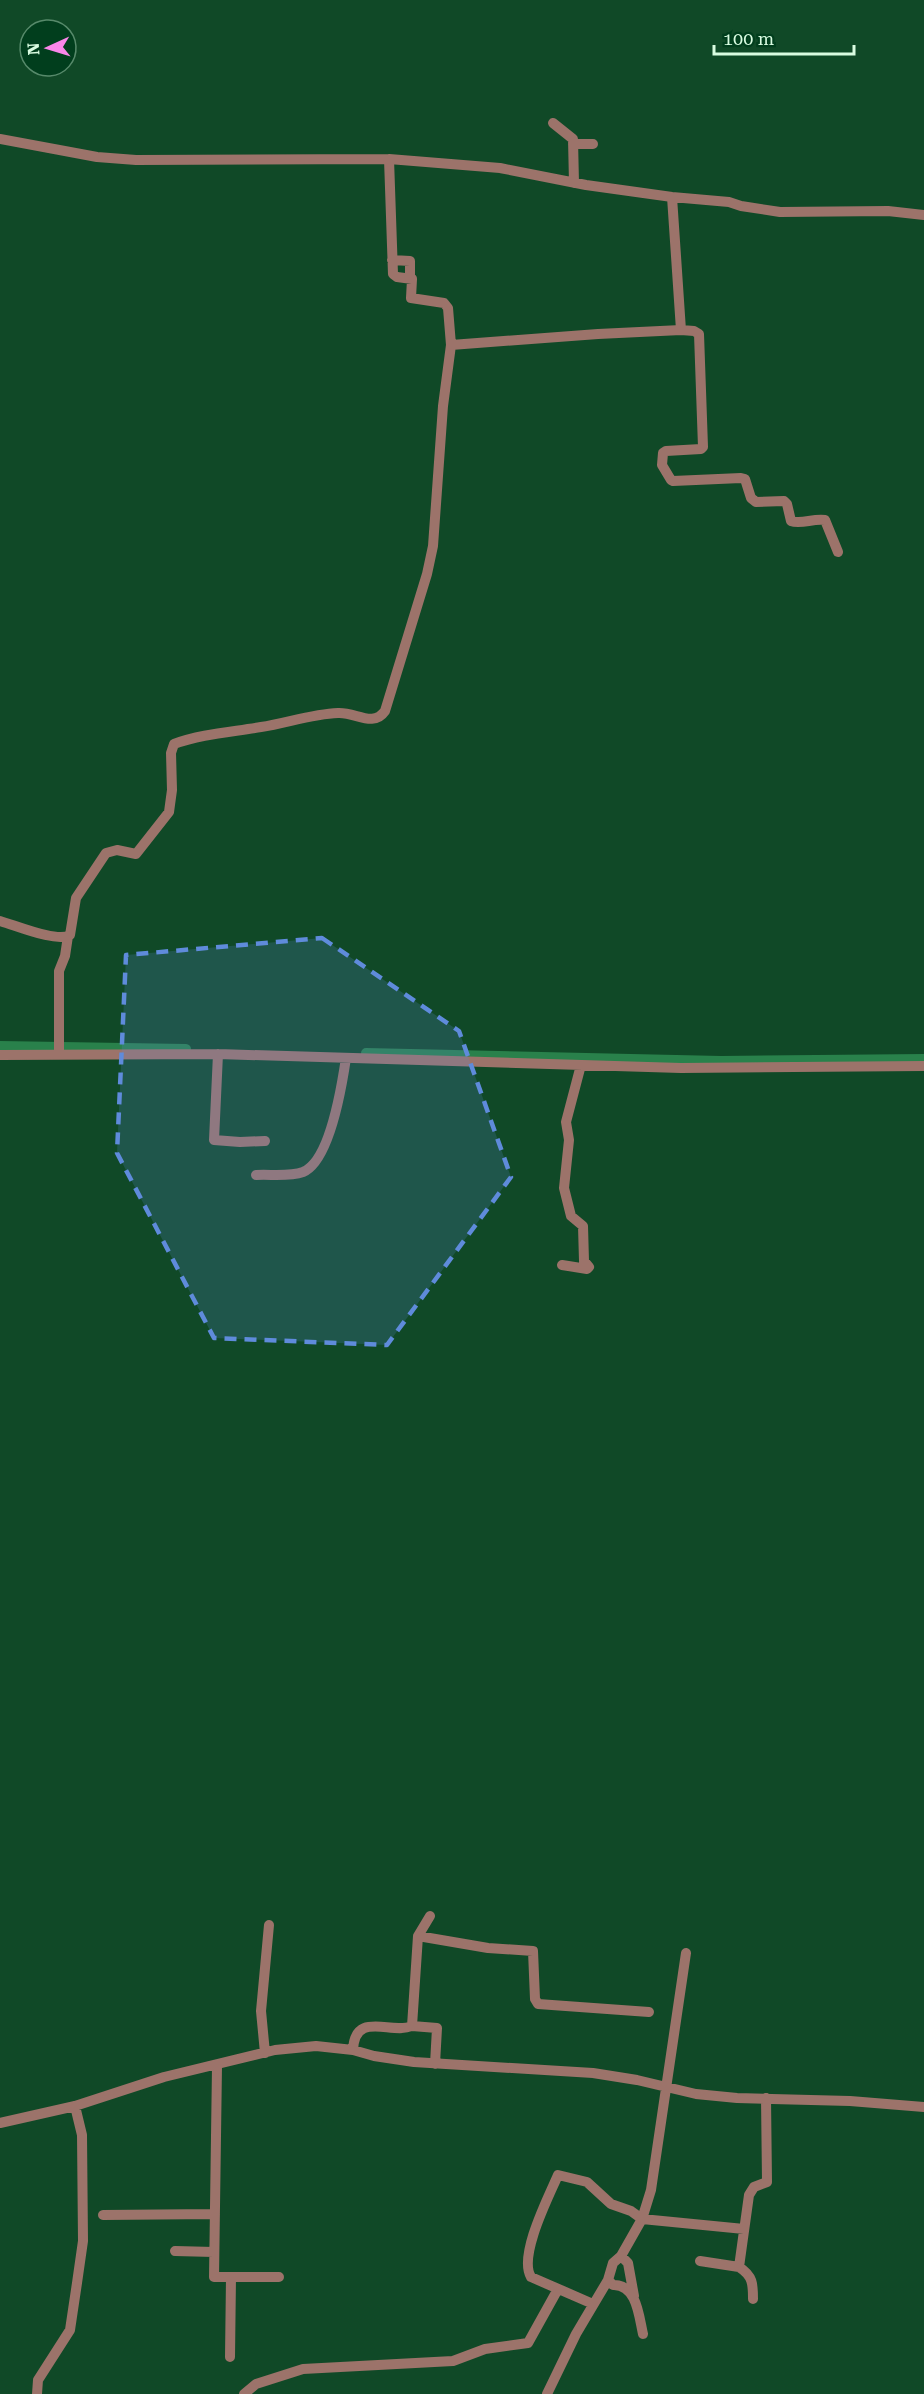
<svg xmlns="http://www.w3.org/2000/svg" width="924" height="2394" viewBox="0 0 924 2394" font-family="'Roboto Serif',serif">
<rect width="100%" height="100%" fill="#104927"/>
<g fill="none" stroke-linecap="round" stroke-linejoin="round">
<path stroke="#29814b" stroke-width="10" d="M 0,1046 L 186,1049
M 366,1053 L 721,1061 L 924,1059"/>
<path stroke="#9c736a" stroke-width="10" d="M 553,123 L 573,139 L 574,183
M 0,139 L 97,157 L 136,160 L 389,159 L 500,168 L 586,185 L 672,197 L 729,202 L 741,206 L 780,212 L 888,211 L 924,215
M 573,144 L 593,144
M 392,260 L 410,261 L 410,278
M 681,330 L 694,331 L 699,334 L 703,447 L 701,449 L 666,451 L 663,453 L 662,465 L 671,480 L 673,481 L 741,478 L 745,479 L 751,498 L 756,502 L 784,501 L 787,504 L 791,521 C 801,525 813,518 825,520 L 838,552
M 451,345 L 598,334 L 681,330 L 672,197
M 0,921 C 15,925 57,943 70,935 L 76,898 L 106,853 L 117,850 L 136,854 L 169,812 L 172,790 L 171,753 L 174,744 C 201,734 232,732 261,727 C 287,723 312,714 338,713 C 356,712 373,728 385,711 L 427,574 L 433,546 L 443,406 L 451,345 L 448,308 L 444,303 L 411,298 L 412,279 L 397,277 L 393,274 L 389,159
M 218,1054 L 214,1140 L 240,1142 L 265,1141
M 0,1055 L 218,1054 L 681,1068 L 924,1066
M 59,1055 L 59,971 L 65,956 L 68,936
M 256,1175 C 270,1174 289,1177 303,1172 C 330,1161 342,1085 346,1058
M 562,1265 L 587,1269 L 589,1267 L 584,1261 L 583,1226 L 571,1216 L 564,1188 L 569,1140 L 566,1122 L 581,1065
M 418,1936 L 488,1948 L 533,1951 L 535,1999 L 538,2004 L 649,2012
M 412,2026 L 437,2028 L 435,2064
M 353,2050 C 355,2010 391,2035 412,2026 L 418,1936 L 430,1916
M 265,2053 L 261,2011 L 269,1925
M 217,2066 L 214,2277 L 279,2277
M 0,2123 L 75,2106 L 164,2077 L 275,2050 L 316,2046 L 353,2050 L 374,2056 L 414,2062 L 593,2073 L 637,2080 L 696,2094 L 737,2098 L 850,2101 L 924,2107
M 103,2215 L 215,2214
M 175,2251 L 214,2252
M 621,2256 L 628,2263 L 634,2296
M 700,2261 L 739,2267
M 608,2280 L 613,2285 C 637,2284 639,2317 643,2334
M 753,2299 C 753,2284 753,2276 739,2267 L 749,2195 L 754,2187 L 767,2182 L 766,2098
M 593,2304 L 531,2277 C 518,2256 549,2196 558,2175 L 587,2182 L 611,2204 L 631,2211 L 642,2219 L 744,2229
M 230,2357 L 231,2277
M 37,2394 L 38,2380 L 70,2330 L 77,2283 L 83,2241 L 82,2135 L 75,2106
M 244,2394 L 256,2384 L 303,2369 L 453,2361 L 485,2349 L 528,2343 L 558,2289
M 547,2394 L 576,2334 L 608,2280 L 613,2263 L 621,2256 L 642,2219 L 651,2190 L 686,1953"/>
</g>
<path fill="#5f8bdb" fill-opacity="0.2" stroke="#5f8bdb" stroke-width="4.5" stroke-dasharray="12 8" stroke-linejoin="round" d="M 322,938 L 459,1031 L 511,1177 L 387,1345 L 214,1338 L 117,1153 L 126,955 Z"/>
<g transform="translate(48 48) rotate(266)"><circle r="28" fill="#013e1d" stroke="#578a6b" stroke-width="1.5"/>
<path d="M0-4.5L10 22L0 15L-10 22Z" fill="#f987e9"/>
<text y="-9" font-size="16" font-weight="bold" text-anchor="middle" fill="#d9fce1">N</text>
</g>
<path d="M714 45v9h140v-9" fill="none" stroke="#d9fce1" stroke-width="3"/>
<text x="723" y="45" font-size="18" fill="#d9fce1" stroke="#013e1d" stroke-width="4.5" paint-order="stroke">100 m</text>
</svg>
